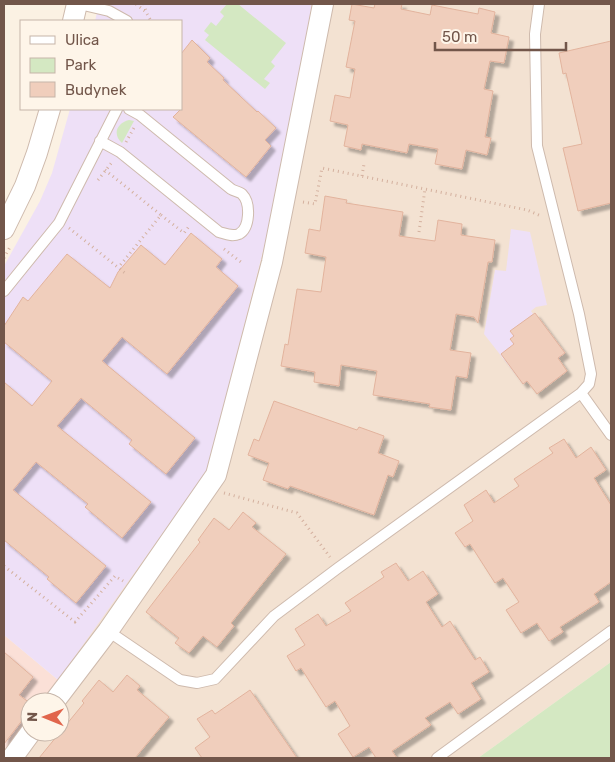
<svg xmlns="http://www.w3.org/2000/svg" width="615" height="762" viewBox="0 0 615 762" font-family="Rubik,sans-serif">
<defs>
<filter id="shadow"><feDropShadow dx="4.5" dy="4.5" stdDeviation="1" flood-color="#0004"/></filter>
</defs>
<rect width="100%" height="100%" fill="#fbf1e3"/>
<path fill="#f3e2d2" d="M 312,4 L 611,4 L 611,662 L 478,758 L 4,758 L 4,751 L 30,717 L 30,732 L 60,732 L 60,702 L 41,702 L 207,471 L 276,200 Z"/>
<path fill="#fbe0d7" d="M 4,635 L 58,680 L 41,702 L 30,702 L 30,717 L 4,751 Z"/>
<path fill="#eee0f7" d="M 99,4 L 312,4 L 276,200 L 207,471 L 58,680 L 4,635 L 4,266 L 40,201 L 52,173 L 70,109 L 181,109 L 181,21 L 95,21 Z
M 511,229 L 530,232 L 547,305 L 536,307 L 531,311 L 533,314 L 535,313 L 565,353 L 558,359 L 567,371 L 537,394 L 528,381 L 523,384 L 484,334 L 495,270 L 506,271 Z"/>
<path fill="#d4e8c2" d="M 227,4 L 238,4 L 286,43 L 271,62 L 275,66 L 264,79 L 270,83 L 265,89 L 205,40 L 209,35 L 204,31 L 211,22 L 216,26 L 224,16 L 220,12 Z
M 129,120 L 134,121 L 122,143 C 112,134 117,123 129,120 Z
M 611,662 L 611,758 L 478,758 Z"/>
<path fill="#f0cebc" stroke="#e2b39d" filter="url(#shadow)" d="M 352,4 L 374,8 L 375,4 L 402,4 L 401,9 L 430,15 L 432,5 L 478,14 L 479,8 L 495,12 L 491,33 L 509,37 L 504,63 L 490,61 L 484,89 L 493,91 L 485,137 L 491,138 L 487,155 L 466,150 L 462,169 L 435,164 L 438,149 L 409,144 L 407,153 L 362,144 L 361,150 L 344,146 L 348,125 L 330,121 L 335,95 L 350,98 L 355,69 L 346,67 L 355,21 L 349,20 Z
M 192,40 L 210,58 L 207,62 L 224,78 L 223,80 L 257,112 L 258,111 L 276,128 L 265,140 L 271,146 L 246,177 L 173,117 L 181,109 L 181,54 Z
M 611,41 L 611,203 L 578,211 L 563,148 L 582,144 L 566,73 L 563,74 L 559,53 Z
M 325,196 L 347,200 L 346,203 L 403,212 L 399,236 L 435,241 L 438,220 L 462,224 L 461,235 L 495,240 L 492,262 L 488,262 L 478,323 L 474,317 L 456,314 L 450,350 L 471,353 L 467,378 L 456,376 L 451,410 L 429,407 L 430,404 L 373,395 L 377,371 L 341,365 L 339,386 L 314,382 L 315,372 L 281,366 L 285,344 L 288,345 L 297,289 L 321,292 L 326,257 L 305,253 L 309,229 L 320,231 Z
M 191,233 L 222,259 L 216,267 L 238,286 L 167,374 L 122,337 L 102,361 L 195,438 L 166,474 L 129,444 L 132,440 L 81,398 L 57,426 L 151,502 L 122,538 L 85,507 L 88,504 L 36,462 L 13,490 L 106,566 L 76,603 L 47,579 L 49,577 L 4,540 L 4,382 L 32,406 L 52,381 L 4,342 L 4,326 L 23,297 L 28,301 L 67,254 L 110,288 L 118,272 L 141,245 L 165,265 Z
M 535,313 L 565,353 L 558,358 L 567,371 L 537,394 L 527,381 L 523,384 L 501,354 L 514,344 L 510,339 L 514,336 L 510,331 Z
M 274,401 L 357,430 L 359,427 L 384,436 L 378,453 L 399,461 L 393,477 L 388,475 L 374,515 L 290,486 L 288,489 L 263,480 L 269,463 L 248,455 L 254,439 L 259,441 Z
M 564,439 L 576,458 L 591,447 L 606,470 L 594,478 L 611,505 L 611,582 L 594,594 L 599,602 L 560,627 L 563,632 L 549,641 L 537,623 L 521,633 L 506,610 L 519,602 L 503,578 L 495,583 L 470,544 L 465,547 L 455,533 L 473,521 L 464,505 L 486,490 L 494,503 L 519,486 L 514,479 L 553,453 L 549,448 Z
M 243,512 L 256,523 L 252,527 L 286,554 L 231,623 L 234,626 L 217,647 L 203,636 L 189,653 L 175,643 L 179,638 L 146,612 L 200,542 L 198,540 L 214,518 L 229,530 Z
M 396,563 L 408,581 L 423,571 L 438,594 L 426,602 L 442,627 L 450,621 L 475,660 L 480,657 L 489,672 L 471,683 L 481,699 L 458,714 L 450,702 L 425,718 L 431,725 L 392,751 L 397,758 L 376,758 L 369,747 L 353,757 L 338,734 L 350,726 L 335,701 L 326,707 L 301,668 L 296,671 L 287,656 L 305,645 L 295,629 L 318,614 L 326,626 L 351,611 L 345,603 L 384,577 L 381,572 Z
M 4,652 L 33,677 L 19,695 L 30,703 L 30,710 L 4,744 Z
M 127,675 L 140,686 L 137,690 L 169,717 L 135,758 L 39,758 L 84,703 L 82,701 L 99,680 L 113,692 Z
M 250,690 L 297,758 L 202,758 L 195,748 L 210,737 L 197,719 L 212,710 L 215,714 Z"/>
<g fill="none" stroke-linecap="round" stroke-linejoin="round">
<g stroke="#cebaad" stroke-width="12">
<path id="lane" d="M 79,4 L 109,11 L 127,21
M 539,4 L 535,34 L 537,146 L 579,314 L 591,374 L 589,384 L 581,393
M 100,141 L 120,152 L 219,232 C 226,234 232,237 239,234 C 250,228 251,203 242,194 C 240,192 234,191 231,189 L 140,115 L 129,109
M 4,291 L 59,223 L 117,109
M 108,631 L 180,680 L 197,683 L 215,679 L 274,616 L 338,568 L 581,393 L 611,435
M 437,758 L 611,631"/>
</g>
<g stroke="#cebaad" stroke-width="22">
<path id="street" d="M 73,21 L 77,4
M 4,229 L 25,186 L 37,153 L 50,109
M 54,702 L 108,631 L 216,475 L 272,262 L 323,4
M 12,758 L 31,732"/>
</g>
<path stroke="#d4b19f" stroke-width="3" stroke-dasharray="1 4" stroke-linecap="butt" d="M 136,4 L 146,12 L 151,21
M 144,4 L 146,11
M 126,142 L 135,126
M 105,170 L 161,215 L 118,268
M 362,176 L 364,164
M 98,180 L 113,161
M 303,202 L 315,204 L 322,168 L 527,210 L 541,216
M 161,215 L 184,233 L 190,225
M 69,228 L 125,273
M 419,232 L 425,189
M 224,249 L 241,262
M 4,258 L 10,247
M 224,493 L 297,513 L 330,557
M 4,566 L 75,622 L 115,576 L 123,581"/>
<use href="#lane" stroke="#fff" stroke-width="10"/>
<use href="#street" stroke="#fff" stroke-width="20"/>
</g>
<rect width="615" height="762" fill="none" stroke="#72564a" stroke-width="10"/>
<rect x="20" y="20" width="162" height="90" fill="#fef5e9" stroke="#c6b5a9"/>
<rect x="30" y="36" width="25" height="8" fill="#ffffff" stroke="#c6b5a9"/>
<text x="65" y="45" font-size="15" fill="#72564a">Ulica</text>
<rect x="30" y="58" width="25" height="15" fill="#d4e8c2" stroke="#c6b5a9"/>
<text x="65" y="70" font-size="15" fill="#72564a">Park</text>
<rect x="30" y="82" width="25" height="15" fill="#f0cebc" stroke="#c6b5a9"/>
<text x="65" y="95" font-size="15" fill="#72564a">Budynek</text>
<g transform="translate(45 717) rotate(271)"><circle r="24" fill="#fef5e9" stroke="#c6b5a9"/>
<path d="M0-4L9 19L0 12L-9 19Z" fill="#e1654c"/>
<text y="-8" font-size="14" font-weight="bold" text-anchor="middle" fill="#72564a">N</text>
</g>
<path d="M435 42v8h131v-8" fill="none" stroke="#72564a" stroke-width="2.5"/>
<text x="442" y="42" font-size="15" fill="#72564a" stroke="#fef5e9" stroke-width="4" paint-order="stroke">50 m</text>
</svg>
